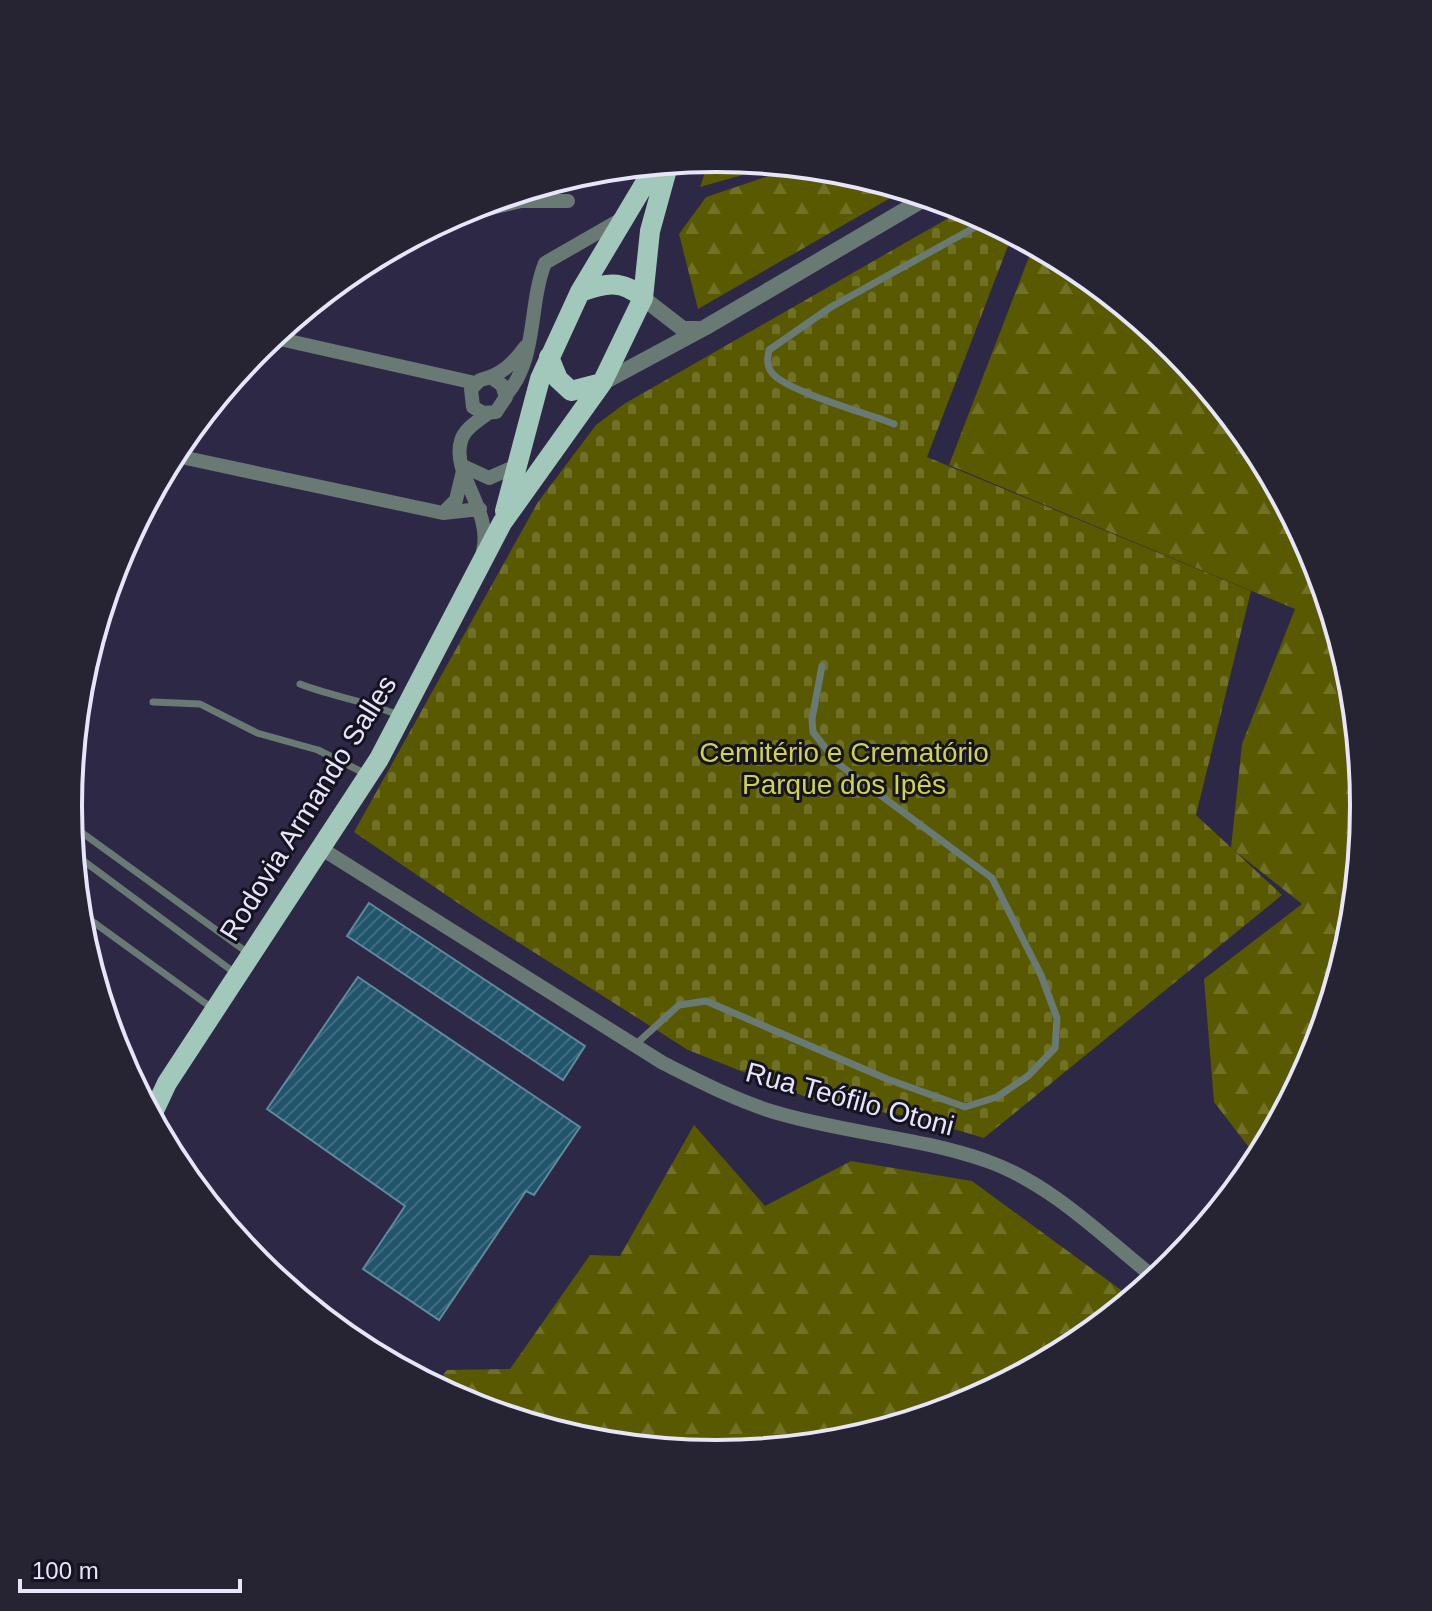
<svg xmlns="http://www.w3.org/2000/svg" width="1432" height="1611" viewBox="0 0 1432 1611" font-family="Arial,sans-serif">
<defs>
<pattern id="forest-firs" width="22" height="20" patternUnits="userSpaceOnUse" patternTransform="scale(2)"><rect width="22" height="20" fill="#585900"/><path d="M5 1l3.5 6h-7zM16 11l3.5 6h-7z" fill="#707126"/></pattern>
<pattern id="cemetery-stones" width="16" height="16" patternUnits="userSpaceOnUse" patternTransform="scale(2)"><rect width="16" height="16" fill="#585900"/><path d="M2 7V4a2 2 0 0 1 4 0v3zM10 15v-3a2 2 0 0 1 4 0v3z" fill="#707126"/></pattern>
<pattern id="building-hatch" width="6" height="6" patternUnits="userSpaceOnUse" patternTransform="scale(2)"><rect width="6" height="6" fill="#21556c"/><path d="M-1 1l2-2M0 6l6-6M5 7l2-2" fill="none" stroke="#416d82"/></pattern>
</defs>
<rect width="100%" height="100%" fill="#2d2846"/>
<path fill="url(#forest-firs)" d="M 798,166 L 843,170 L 906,189 L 698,309 L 679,234 L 706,197 Z
M 1034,244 C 1197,331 1313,499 1351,679 C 1368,755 1365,855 1352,931 C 1337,1013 1297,1087 1258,1159 L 1214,1102 L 1204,979 L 1302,904 L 1231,848 L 1242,744 L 1295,609 L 949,465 Z
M 694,1125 L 765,1206 L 851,1161 L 972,1181 L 1132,1298 C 1081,1340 1025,1379 963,1404 C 800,1471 590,1469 434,1386 L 447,1370 L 510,1369 L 590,1255 L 620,1256 Z"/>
<path fill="url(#cemetery-stones)" d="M 710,158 L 716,158 L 782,164 L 700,187 Z
M 966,208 L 1013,233 L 927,457 L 1251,591 L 1196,815 L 1282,895 L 984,1138 L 913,1117 L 821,1103 L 688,1050 L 477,916 L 354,832 L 538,502 L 596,425 L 624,404 Z"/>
<path fill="url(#building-hatch)" stroke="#60899d" stroke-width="2" d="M 369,903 L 585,1046 L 563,1080 L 347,936 Z
M 358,977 L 580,1127 L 534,1195 L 526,1191 L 439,1320 L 363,1269 L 405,1206 L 267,1109 Z"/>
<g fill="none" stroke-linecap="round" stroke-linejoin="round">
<path stroke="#687a73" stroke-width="7" d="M 894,424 C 867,413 789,392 773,374 C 767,368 767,358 769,350 L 831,307 L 988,220
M 300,684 C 333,697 368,701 400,716
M 153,702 L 200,704 L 257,733 L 318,750 L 366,774
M 70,824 L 248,953
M 73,853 L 235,973
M 78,911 L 212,1008
M 83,940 L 95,923
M 635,1045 L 679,1005 L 706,1001 L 887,1079 L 965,1107 L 997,1097 L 1028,1076 L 1055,1048 L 1057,1018 L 1041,975 L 992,878 L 837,763 L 813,732 L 812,719 L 822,666"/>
<path stroke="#687a73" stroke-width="14" d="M 445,219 L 521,201 L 568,201
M 271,337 L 475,383
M 492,378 L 502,385 L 506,397 L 496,412 L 483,413 L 473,407 L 471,389 L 480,380 C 501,375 512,365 525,347
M 506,395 C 538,359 528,306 545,263 L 618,221
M 172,455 L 443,513 L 480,509
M 463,466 L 489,478 L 516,466
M 444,512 L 456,500 L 463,471
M 483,551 C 493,511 451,474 461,441 C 464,429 478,421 487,414
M 322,849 L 663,1063 C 699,1081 735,1100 774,1112 C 843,1133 919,1137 987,1161 C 1052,1184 1103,1237 1156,1279"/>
<path stroke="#687a73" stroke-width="16" d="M 643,298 L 683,329 L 701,329
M 602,383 L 706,327 L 929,196"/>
<path stroke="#a1c8ba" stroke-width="20" d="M 580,292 C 605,283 622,279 643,298
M 549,357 L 558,379 L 571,391 L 602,383
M 505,511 L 540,379 L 580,292 L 657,163
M 151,1117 L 167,1083 L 379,759 L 502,523 L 602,383 L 643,298 L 650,231 L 669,162"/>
</g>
<g text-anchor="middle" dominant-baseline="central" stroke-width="6" stroke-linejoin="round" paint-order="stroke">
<g font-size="28" fill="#d1d348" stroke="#151321">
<text x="844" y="752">Cemitério e Crematório<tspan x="844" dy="32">Parque dos Ipês</tspan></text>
</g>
<g font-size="28" fill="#e7e5f9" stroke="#151321">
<text transform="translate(308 808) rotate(-58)">Rodovia Armando Salles</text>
<text transform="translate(850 1099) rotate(15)">Rua Teófilo Otoni</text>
</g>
</g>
<path d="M0 0H1432V1611H0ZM82 806a634 634 0 1 1 1268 0a634 634 0 1 1-1268 0Z" fill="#262432" fill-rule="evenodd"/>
<path fill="none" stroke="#e7e5f9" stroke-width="4" d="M82 806a634 634 0 1 1 1268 0a634 634 0 1 1-1268 0Z"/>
<path d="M20 1579v12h220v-12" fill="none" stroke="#e7e5f9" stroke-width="4"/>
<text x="32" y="1579" font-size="24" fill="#e7e5f9" stroke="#151321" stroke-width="6" paint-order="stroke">100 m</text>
</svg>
